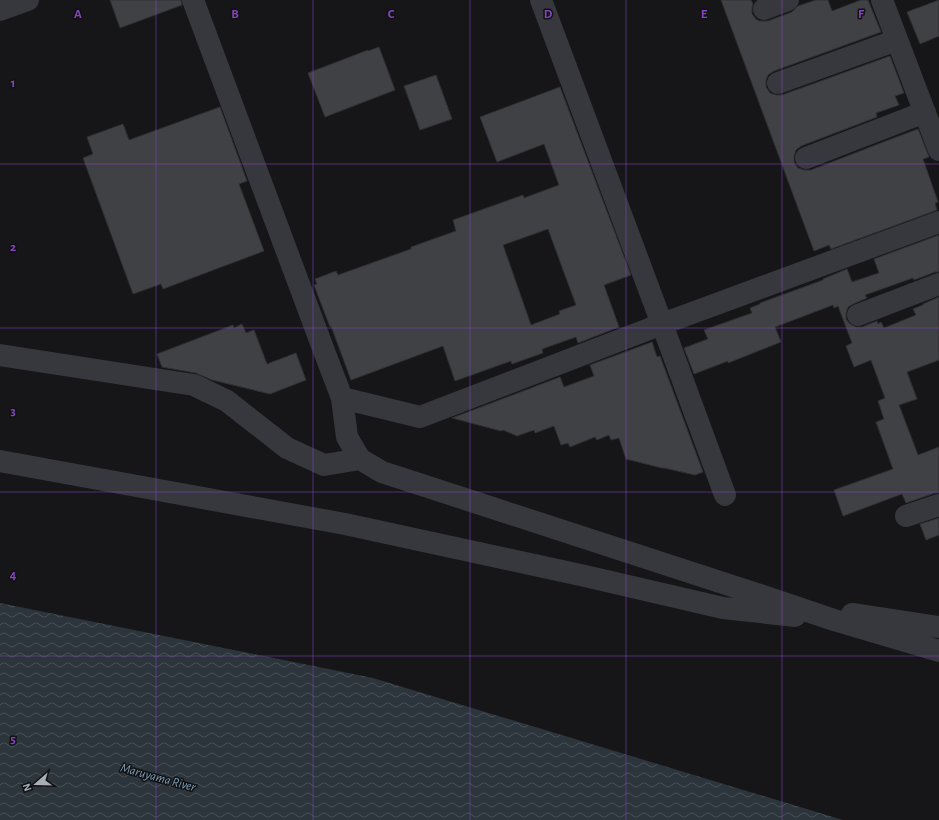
<svg xmlns="http://www.w3.org/2000/svg" width="939" height="820" viewBox="0 0 939 820" font-family="'Alegreya Sans',sans-serif">
<defs>
<pattern id="water-waves" width="16" height="10" patternUnits="userSpaceOnUse"><rect width="16" height="10" fill="#2c353c"/><path d="M0 5q4-4 8 0t8 0" fill="none" stroke="#485056"/></pattern>
</defs>
<rect width="100%" height="100%" fill="#161618"/>
<path fill="url(#water-waves)" d="M 0,603 L 373,678 L 843,820 L 0,820 Z"/>
<path fill="#404145" stroke="#303034" fill-rule="evenodd" d="M 110,0 L 181,0 L 182,5 L 120,28 Z
M 721,0 L 751,0 L 753,4 L 752,7 L 752,14 L 756,19 L 759,21 L 768,21 L 792,12 L 798,6 L 816,0 L 828,0 L 832,11 L 861,0 L 868,0 L 881,32 L 774,71 L 768,75 L 766,80 L 766,87 L 770,93 L 776,95 L 782,95 L 890,56 L 904,93 L 895,96 L 899,105 L 876,113 L 877,117 L 801,146 L 796,150 L 794,156 L 794,162 L 798,168 L 804,170 L 811,170 L 886,141 L 918,129 L 929,157 L 923,159 L 938,202 L 935,203 L 937,210 L 831,249 L 829,245 L 814,251 Z
M 939,0 L 939,36 L 920,44 L 907,12 Z
M 379,47 L 395,90 L 325,117 L 308,73 L 368,50 L 368,51 Z
M 436,75 L 452,119 L 420,130 L 404,86 Z
M 560,87 L 631,275 L 604,285 L 619,327 L 578,343 L 576,337 L 542,349 L 543,353 L 512,364 L 511,361 L 455,381 L 443,346 L 351,380 L 331,326 L 330,327 L 314,285 L 317,284 L 315,279 L 336,271 L 338,275 L 411,249 L 411,247 L 456,231 L 453,220 L 523,195 L 524,198 L 559,185 L 544,144 L 497,162 L 480,117 ZM 548,229 L 576,305 L 559,311 L 560,314 L 531,325 L 503,245 Z
M 220,107 L 247,181 L 239,184 L 264,251 L 163,289 L 161,284 L 133,294 L 83,158 L 93,154 L 87,137 L 123,124 L 129,140 Z
M 939,235 L 939,272 L 935,272 L 914,280 L 913,278 L 865,295 L 867,298 L 853,304 L 848,307 L 846,313 L 846,319 L 850,324 L 856,327 L 862,327 L 877,321 L 878,324 L 881,322 L 884,328 L 916,315 L 913,309 L 923,305 L 923,304 L 939,297 L 939,360 L 907,372 L 917,399 L 899,405 L 918,455 L 939,447 L 939,493 L 935,493 L 906,503 L 902,494 L 843,516 L 834,490 L 893,469 L 876,422 L 884,419 L 878,401 L 885,398 L 871,360 L 854,367 L 846,346 L 852,343 L 838,306 L 834,308 L 833,305 L 775,327 L 781,342 L 728,363 L 728,361 L 694,374 L 684,348 L 708,339 L 704,330 L 752,313 L 750,308 L 760,304 L 760,303 L 823,280 L 823,279 L 847,269 L 852,282 L 879,273 L 874,259 Z
M 242,324 L 246,333 L 254,330 L 267,364 L 296,353 L 306,380 L 270,394 L 212,380 L 196,373 L 162,367 L 157,354 L 233,325 L 234,328 Z
M 652,342 L 657,357 L 660,356 L 703,472 L 695,475 L 664,468 L 662,468 L 626,459 L 619,438 L 611,440 L 609,435 L 597,440 L 595,437 L 570,447 L 568,443 L 561,445 L 554,426 L 535,433 L 534,430 L 517,436 L 503,430 L 501,431 L 452,418 L 560,377 L 564,387 L 594,376 L 590,365 Z
M 939,518 L 939,535 L 926,540 L 920,524 Z"/>
<g fill="none" stroke-linecap="round" stroke-linejoin="round">
<path stroke="#37383d" stroke-width="22" d="M 193,0 L 324,351 L 342,398 L 347,437 L 360,459 L 382,472 L 763,596 L 834,620 L 939,651
M 541,0 L 662,324 L 725,495
M 882,0 L 939,150
M 764,9 L 788,0
M 0,10 L 28,0
M 778,83 L 897,40
M 806,158 L 925,112
M 858,315 L 939,284
M 0,355 L 194,385 L 227,401 L 287,448 L 324,465 L 360,459
M 342,398 L 420,417 L 662,324 L 939,222
M 0,461 L 345,524 L 585,576 L 723,608 L 795,616
M 906,516 L 939,505
M 852,614 L 939,627"/>
</g>
<path fill="none" stroke="#8446be" stroke-width="1" stroke-opacity="0.55" d="M 156,0 L 156,820M 313,0 L 313,820M 470,0 L 470,820M 626,0 L 626,820M 782,0 L 782,820M 0,164 L 939,164M 0,328 L 939,328M 0,492 L 939,492M 0,656 L 939,656"/>
<g text-anchor="middle" dominant-baseline="central" stroke-width="3" stroke-linejoin="round" paint-order="stroke">
<g font-size="13" font-style="italic" fill="#7f9bb3" stroke="#111113">
<text transform="translate(158 778) rotate(15)">Maruyama River</text>
</g>
</g>
<g font-size="13" text-anchor="middle" font-weight="bold" fill="#8446be" stroke="#111113" stroke-width="3" stroke-linejoin="round" paint-order="stroke">
<text x="78" y="18">A</text>
<text x="235" y="18">B</text>
<text x="391" y="18">C</text>
<text x="548" y="18">D</text>
<text x="704" y="18">E</text>
<text x="861" y="18">F</text>
<text x="13" y="87">1</text>
<text x="13" y="251">2</text>
<text x="13" y="415">3</text>
<text x="13" y="579">4</text>
<text x="13" y="743">5</text>
</g>
<g transform="translate(36 784) rotate(250)" stroke="#111113" stroke-width="3" paint-order="stroke">
<path d="M0-3L7 15L0 10L-7 15Z" fill="#a8adb8"/>
<text y="-6" font-size="11" font-weight="bold" text-anchor="middle" fill="#a8adb8">N</text>
</g>
</svg>
